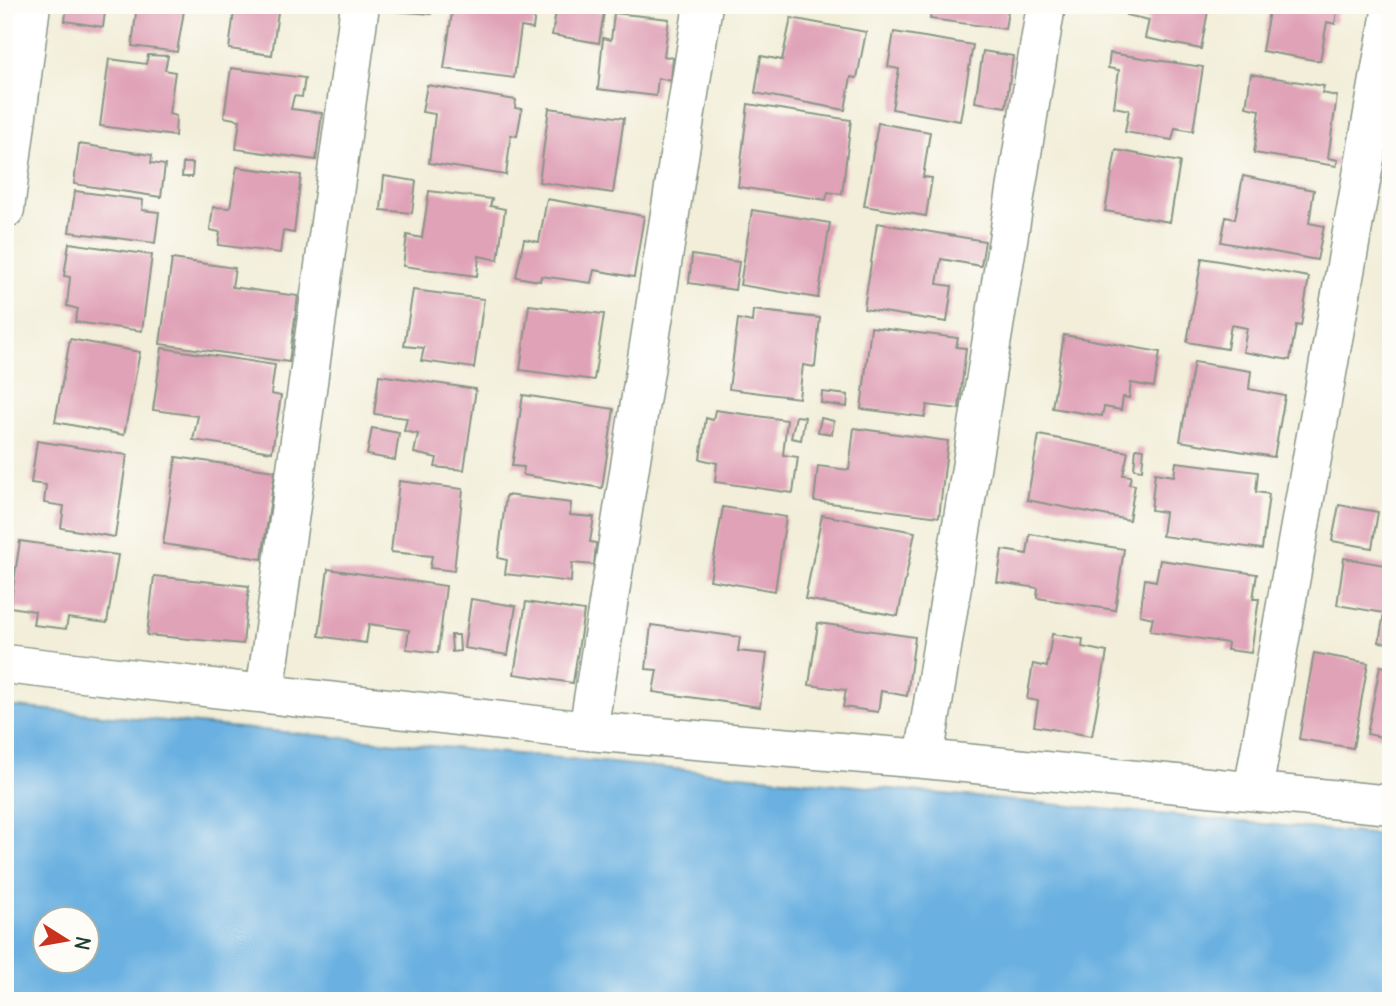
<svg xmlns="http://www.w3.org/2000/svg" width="1396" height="1006" viewBox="0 0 1396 1006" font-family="Delius,sans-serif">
<rect width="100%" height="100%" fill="#fdfcf7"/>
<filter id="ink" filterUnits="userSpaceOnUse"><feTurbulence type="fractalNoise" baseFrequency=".0143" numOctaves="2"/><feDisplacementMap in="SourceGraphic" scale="14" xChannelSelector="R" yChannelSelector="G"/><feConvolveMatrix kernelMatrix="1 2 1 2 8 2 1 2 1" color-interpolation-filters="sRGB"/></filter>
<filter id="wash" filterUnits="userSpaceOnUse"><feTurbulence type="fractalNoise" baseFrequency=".00686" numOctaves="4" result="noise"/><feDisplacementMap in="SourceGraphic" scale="28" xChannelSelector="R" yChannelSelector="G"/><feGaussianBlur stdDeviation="1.57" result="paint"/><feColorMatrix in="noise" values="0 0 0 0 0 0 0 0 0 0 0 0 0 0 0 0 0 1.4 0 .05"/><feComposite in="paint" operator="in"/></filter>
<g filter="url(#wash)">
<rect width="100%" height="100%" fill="#f2eed9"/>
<path fill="#6ab1e1" stroke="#44778a" stroke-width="2" fill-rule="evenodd" d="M 5,706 L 1391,836 L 1391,1001 L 5,1001 ZM 46,918 L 88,918 L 88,960 L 46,960 Z"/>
<g id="blocks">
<path fill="#e0a2b7" d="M 67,5 L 106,5 L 103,27 L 65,21 Z
M 137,5 L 185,5 L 177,52 L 132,46 Z
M 235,5 L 279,5 L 272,55 L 229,49 Z
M 397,5 L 432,5 L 431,14 L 396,11 Z
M 453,5 L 536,5 L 533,29 L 521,27 L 514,78 L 444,69 Z
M 557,5 L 604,12 L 599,43 L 552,35 Z
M 932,5 L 1009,5 L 1005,29 L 930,19 Z
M 1128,5 L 1209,5 L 1201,49 L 1145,38 L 1149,20 L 1126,15 Z
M 1270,5 L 1338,5 L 1335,24 L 1327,22 L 1320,61 L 1262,51 Z
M 614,13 L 669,19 L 664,56 L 673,58 L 671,81 L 658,78 L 656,96 L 598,89 L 603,38 L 611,40 Z
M 791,18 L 866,32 L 857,78 L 851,77 L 845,110 L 755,93 L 761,56 L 782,60 Z
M 894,32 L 973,45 L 960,121 L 892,109 L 899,69 L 888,67 Z
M 983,51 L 1013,56 L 1006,107 L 975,102 Z
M 1110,53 L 1203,67 L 1193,131 L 1175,128 L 1172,140 L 1125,132 L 1129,110 L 1114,107 L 1119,70 L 1108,68 Z
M 148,55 L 168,56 L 165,70 L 175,72 L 169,114 L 176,116 L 175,136 L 100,126 L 109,59 L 146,64 Z
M 231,68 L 305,78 L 302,97 L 294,96 L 291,109 L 322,113 L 316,160 L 236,149 L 240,120 L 224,117 Z
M 1251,74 L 1324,86 L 1322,93 L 1337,96 L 1328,158 L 1338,160 L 1336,166 L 1254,153 L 1260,110 L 1246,107 Z
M 427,85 L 516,100 L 515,108 L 522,109 L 517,136 L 511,135 L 506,175 L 429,163 L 435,114 L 422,112 Z
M 748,104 L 851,120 L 842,194 L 828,192 L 826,200 L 738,187 Z
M 549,108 L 624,118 L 613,193 L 539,182 Z
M 878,123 L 930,132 L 923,177 L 932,178 L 926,216 L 864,206 Z
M 79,144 L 152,155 L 151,163 L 165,165 L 161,197 L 74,184 Z
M 1116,150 L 1180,162 L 1170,222 L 1105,211 Z
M 183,163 L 193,163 L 192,177 L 182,177 Z
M 237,167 L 301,175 L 294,233 L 283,231 L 280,253 L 218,245 L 220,232 L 210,230 L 213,207 L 230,208 Z
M 384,176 L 416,181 L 412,213 L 381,210 Z
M 1243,176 L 1314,190 L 1309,223 L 1324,226 L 1317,260 L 1221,242 L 1226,217 L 1235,219 Z
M 75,191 L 143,200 L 142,210 L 159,212 L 155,243 L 69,232 Z
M 429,191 L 492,199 L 490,206 L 505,209 L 498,260 L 479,256 L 477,276 L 403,266 L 407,235 L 422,238 Z
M 547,199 L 644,216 L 634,277 L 594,270 L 591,283 L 541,276 L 540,281 L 516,277 L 524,239 L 539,242 Z
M 752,210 L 830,223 L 818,298 L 740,285 Z
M 877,223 L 985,241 L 981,266 L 941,259 L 937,284 L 952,286 L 947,322 L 864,309 Z
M 69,243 L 152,255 L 142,331 L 75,322 L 78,309 L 67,306 L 70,277 L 64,276 Z
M 692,255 L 739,262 L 735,290 L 689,283 Z
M 1202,258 L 1309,277 L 1301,326 L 1296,325 L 1290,360 L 1243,352 L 1247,328 L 1231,325 L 1227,349 L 1187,342 Z
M 172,259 L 235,268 L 232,287 L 298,296 L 289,362 L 160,344 Z
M 413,290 L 484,299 L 474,368 L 421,361 L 424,348 L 404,346 Z
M 529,305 L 604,314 L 594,380 L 520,370 Z
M 753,310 L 820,318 L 815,367 L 803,365 L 799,398 L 729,389 L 738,319 L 752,322 Z
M 871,327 L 958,338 L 956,347 L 966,348 L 959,409 L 927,405 L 925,417 L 861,409 Z
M 1064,335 L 1160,352 L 1154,387 L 1131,383 L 1129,398 L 1123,397 L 1121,410 L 1104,407 L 1102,416 L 1052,408 Z
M 70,339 L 140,352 L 124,435 L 55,422 Z
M 162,348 L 275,365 L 271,394 L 281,396 L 272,452 L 193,440 L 198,416 L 153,410 Z
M 1194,362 L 1251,371 L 1249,389 L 1285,396 L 1274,457 L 1180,441 Z
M 379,375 L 476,389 L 464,470 L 435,467 L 437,458 L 414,453 L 418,434 L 404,431 L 407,418 L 374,414 Z
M 822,392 L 848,395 L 847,407 L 821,403 Z
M 523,395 L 614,409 L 602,488 L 523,475 L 524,467 L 512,466 Z
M 715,410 L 787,420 L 783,455 L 798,457 L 793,493 L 715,482 L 717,463 L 700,459 L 706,418 L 713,420 Z
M 796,416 L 805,417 L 801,440 L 791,438 Z
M 821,418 L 834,421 L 832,434 L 818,432 Z
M 372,428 L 399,433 L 395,460 L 367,455 Z
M 854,428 L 948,441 L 939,517 L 814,501 L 818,466 L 849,470 Z
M 1039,435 L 1128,452 L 1123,475 L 1131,476 L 1129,484 L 1135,485 L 1129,520 L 1027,500 Z
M 37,441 L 127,455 L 115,537 L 61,528 L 64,506 L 44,503 L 46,485 L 31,483 Z
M 1136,448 L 1144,449 L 1142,470 L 1134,469 Z
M 176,457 L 275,471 L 262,559 L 163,544 Z
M 1176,462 L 1258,472 L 1256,492 L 1269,494 L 1262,549 L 1162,536 L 1165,512 L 1151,510 L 1155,473 L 1174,476 Z
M 399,481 L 463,489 L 454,571 L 430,568 L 432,556 L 391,552 Z
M 506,495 L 571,503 L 570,515 L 594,517 L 590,542 L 596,543 L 594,565 L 572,563 L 571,582 L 505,574 L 507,560 L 498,558 Z
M 1339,505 L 1378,512 L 1372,548 L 1332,541 Z
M 723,507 L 786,517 L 775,591 L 710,580 Z
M 822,515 L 915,532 L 898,616 L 805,599 Z
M 1030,534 L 1124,549 L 1115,610 L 1037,598 L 1038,588 L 997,582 L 1002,550 L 1027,554 Z
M 20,541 L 118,555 L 107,623 L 68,618 L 66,629 L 33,625 L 35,611 L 10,607 Z
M 1344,558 L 1391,566 L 1391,643 L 1379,642 L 1384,613 L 1337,605 Z
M 1160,560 L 1257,574 L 1253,599 L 1259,599 L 1251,653 L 1227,650 L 1228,643 L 1150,631 L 1153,618 L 1140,615 L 1145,579 L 1156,581 Z
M 328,569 L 446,586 L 438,653 L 406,649 L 409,630 L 369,624 L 366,643 L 319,636 Z
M 154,576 L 249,586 L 243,644 L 147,635 Z
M 471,599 L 516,606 L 508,655 L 464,648 Z
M 526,602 L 584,611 L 573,683 L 514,674 Z
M 818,623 L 915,637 L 907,696 L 881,691 L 878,712 L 843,707 L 846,690 L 809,685 Z
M 651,625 L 740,637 L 738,651 L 767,654 L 760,707 L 653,692 L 657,670 L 646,669 Z
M 1052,634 L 1083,639 L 1082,647 L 1107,652 L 1092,736 L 1034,726 L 1038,701 L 1027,699 L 1033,664 L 1047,667 Z
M 451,635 L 459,635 L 460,651 L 452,652 Z
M 1314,653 L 1368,663 L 1353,748 L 1299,739 Z
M 1380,666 L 1391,668 L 1391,739 L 1367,734 Z"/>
</g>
</g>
<g filter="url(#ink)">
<use href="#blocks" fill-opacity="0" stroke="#889686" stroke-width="2"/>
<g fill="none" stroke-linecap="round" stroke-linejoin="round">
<g stroke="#889686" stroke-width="41">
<path id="minor" d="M 5,209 L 31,5
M 5,664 L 588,731 L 924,759 L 1391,805
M 265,694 L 360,5
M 588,731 L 703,5
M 924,759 L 1046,5
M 1253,791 L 1391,12"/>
</g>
<use href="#minor" stroke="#fff" stroke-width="38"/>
</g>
</g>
<rect width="1396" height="1006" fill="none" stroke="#fdfcf7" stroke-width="28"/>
<g transform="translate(66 940) rotate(101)"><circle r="33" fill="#fdfcf7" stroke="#a4b0a9" stroke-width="2"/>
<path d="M0-5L12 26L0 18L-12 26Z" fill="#c8321e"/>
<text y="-10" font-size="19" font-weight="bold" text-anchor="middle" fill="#1f3d34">N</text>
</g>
</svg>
